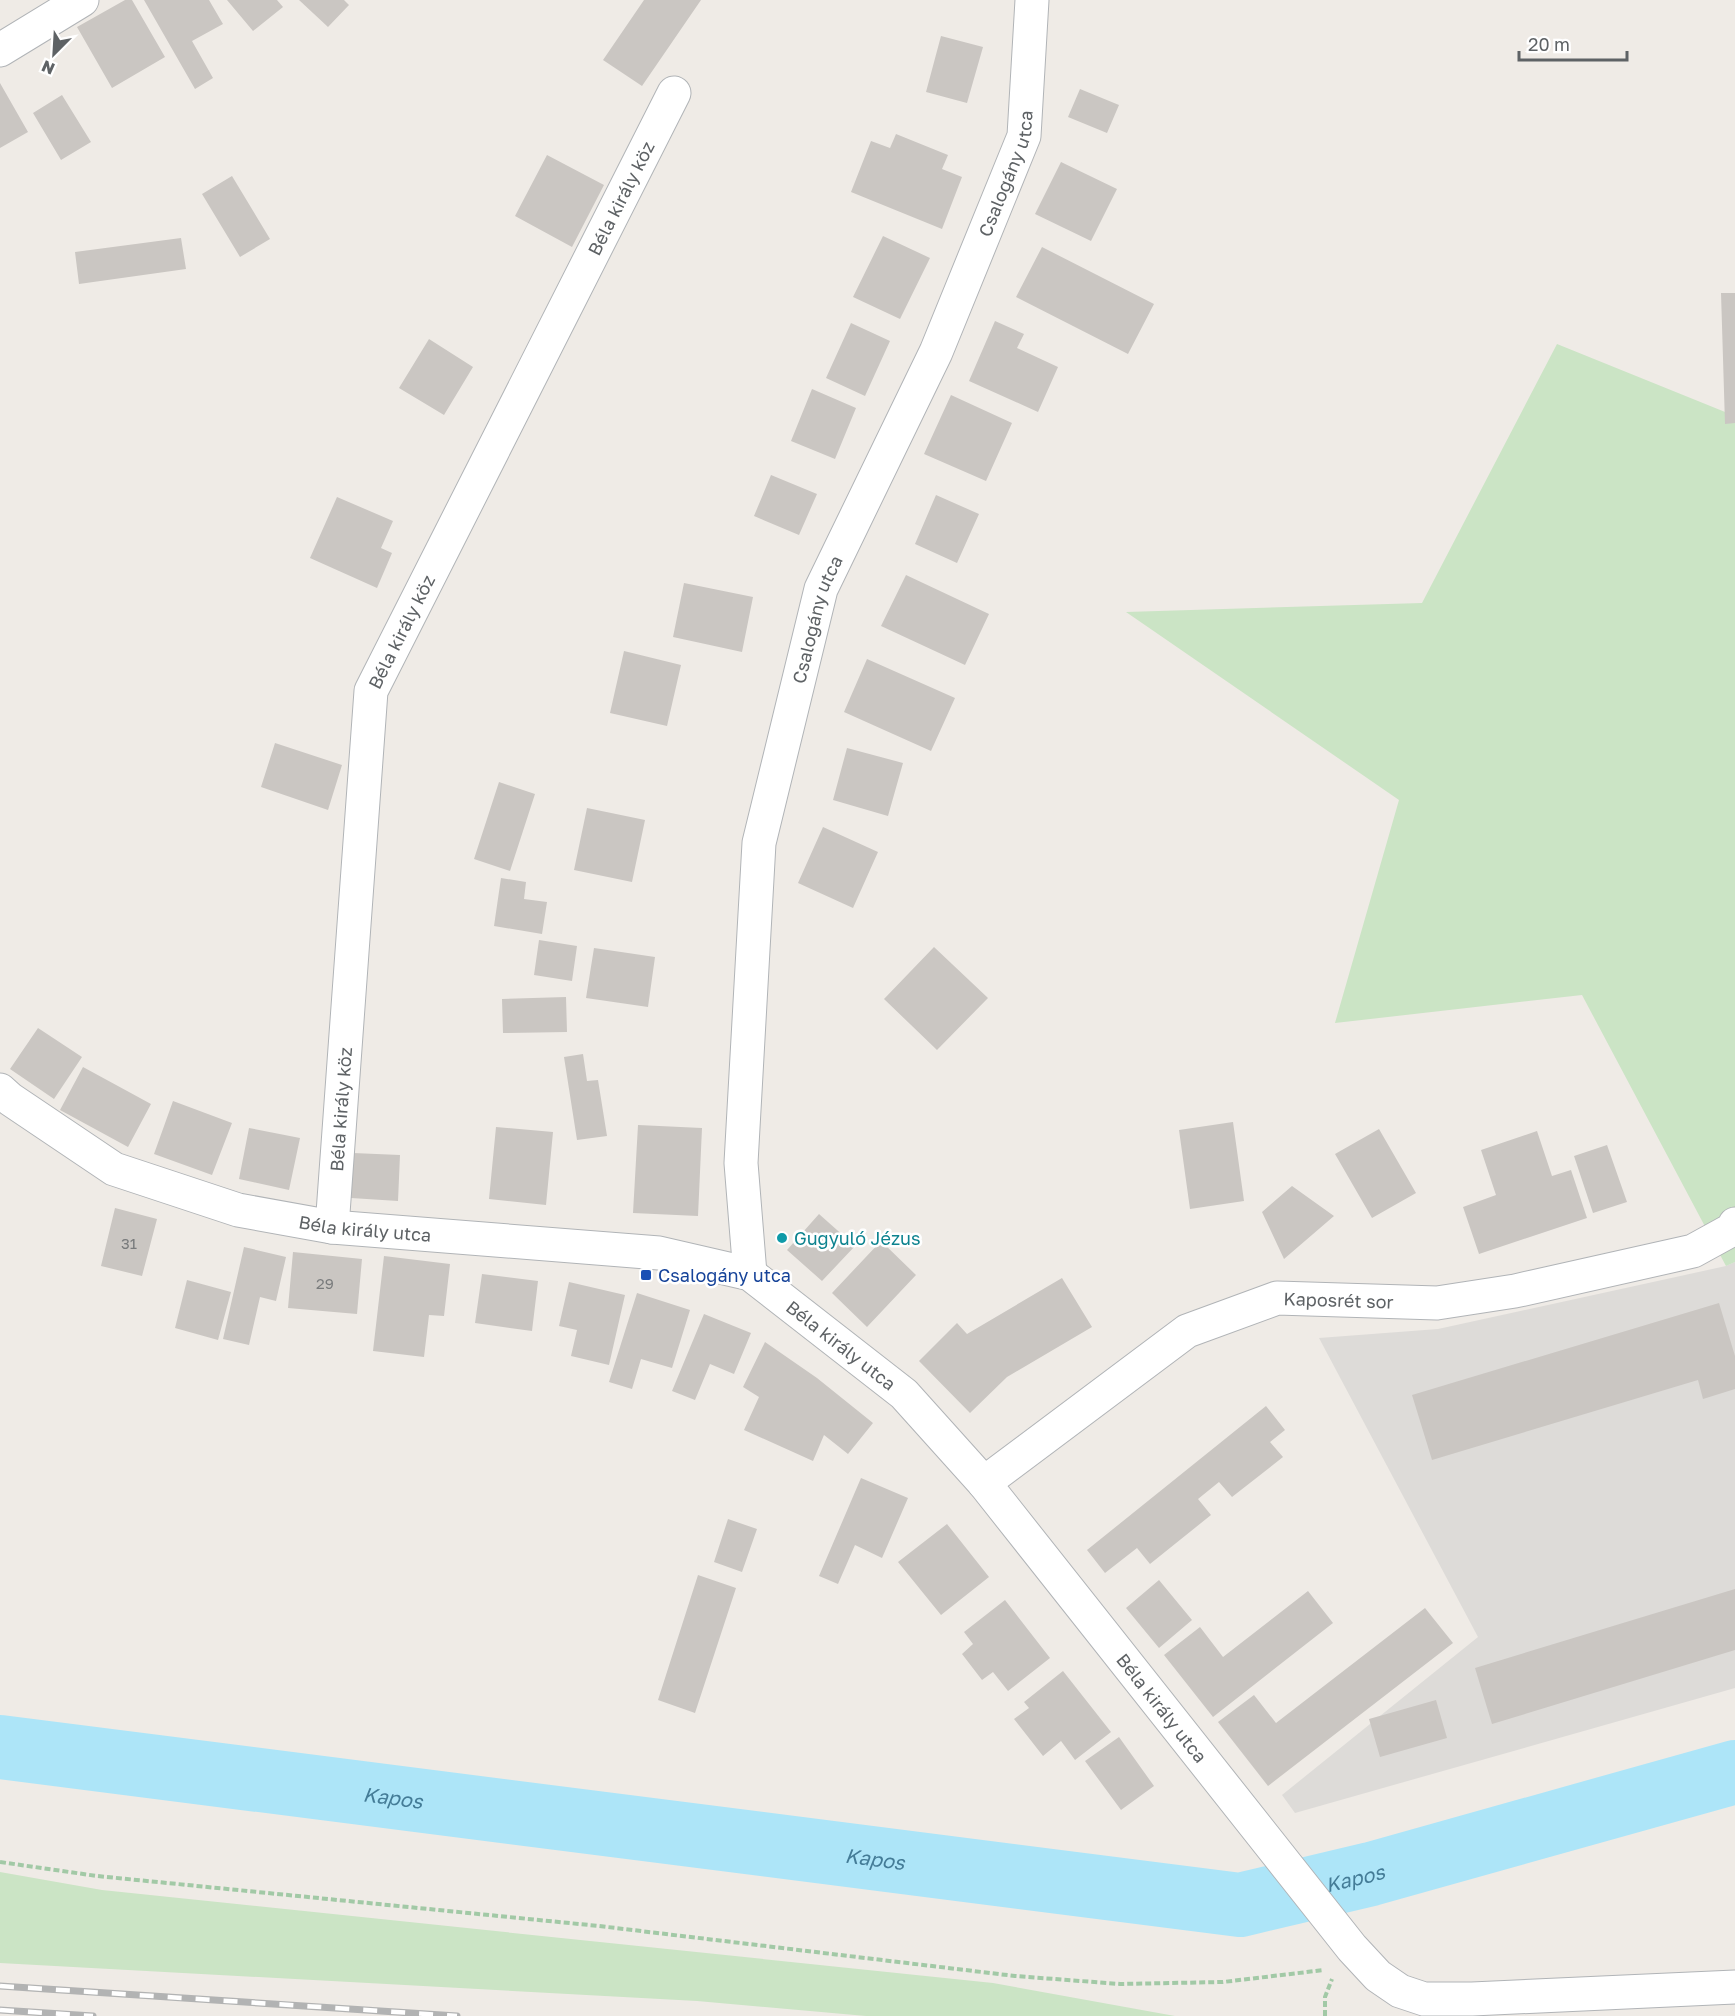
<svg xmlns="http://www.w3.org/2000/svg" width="1735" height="2016" viewBox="0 0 1735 2016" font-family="'Golos Text',sans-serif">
<rect width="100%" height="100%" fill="#efebe6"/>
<path fill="#dddbd8" d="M 1735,1262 L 1735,1688 L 1295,1813 L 1282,1795 L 1478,1637 L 1319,1338 L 1438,1329 L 1726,1266 Z"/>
<path fill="#cbe4c5" d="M 1557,344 L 1735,416 L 1735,1262 L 1726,1266 L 1582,995 L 1335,1023 L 1399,800 L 1126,612 L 1422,603 Z
M 0,1872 L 102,1890 L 993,1983 L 1175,2016 L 866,2016 L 697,2001 L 0,1963 Z"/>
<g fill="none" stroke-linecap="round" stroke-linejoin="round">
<path stroke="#ade5f8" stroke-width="64" id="s1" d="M 0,1747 L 1240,1905 L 1371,1874 L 1735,1772"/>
</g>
<path fill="#cac6c2" d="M 125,0 L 132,0 L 165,57 L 112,88 L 77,27 Z
M 144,0 L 209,0 L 223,24 L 192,41 L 213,78 L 195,89 Z
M 227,0 L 277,0 L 283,7 L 253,31 Z
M 299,0 L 344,0 L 349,5 L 328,27 Z
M 644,0 L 701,0 L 642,86 L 603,60 Z
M 941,36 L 983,47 L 967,103 L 926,92 Z
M 0,83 L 28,132 L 0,148 Z
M 1080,89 L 1119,105 L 1107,133 L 1068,117 Z
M 62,95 L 91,142 L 61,160 L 33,113 Z
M 896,134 L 948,155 L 942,169 L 962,177 L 942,229 L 851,192 L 871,141 L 890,148 Z
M 547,155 L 604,185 L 572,247 L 515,216 Z
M 1061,162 L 1117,189 L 1091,241 L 1035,214 Z
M 232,176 L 270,239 L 240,257 L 202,194 Z
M 883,236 L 930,258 L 900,319 L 853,297 Z
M 181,238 L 186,269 L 79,284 L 75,252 Z
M 1042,247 L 1154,304 L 1128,354 L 1016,297 Z
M 1721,293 L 1735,293 L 1735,423 L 1725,424 Z
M 995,321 L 1024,334 L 1017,348 L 1058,367 L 1038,412 L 969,381 Z
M 851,323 L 890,341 L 865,396 L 826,378 Z
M 429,339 L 473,367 L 444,415 L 399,388 Z
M 812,389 L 856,408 L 835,459 L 791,441 Z
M 951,395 L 1012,423 L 986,481 L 924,454 Z
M 771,475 L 817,494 L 799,535 L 754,516 Z
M 936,495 L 979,514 L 957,563 L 915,544 Z
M 337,497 L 393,521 L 381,548 L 392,553 L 377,588 L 310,558 Z
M 906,575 L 989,614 L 965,665 L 881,626 Z
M 684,583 L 753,597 L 742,652 L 673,637 Z
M 624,651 L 681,665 L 667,726 L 610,713 Z
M 867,659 L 955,698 L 931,751 L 844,712 Z
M 275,743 L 342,765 L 328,810 L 261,787 Z
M 847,748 L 903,763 L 888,816 L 833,800 Z
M 499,782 L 535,794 L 510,871 L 474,859 Z
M 587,808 L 645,820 L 632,882 L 574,870 Z
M 823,827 L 878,852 L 853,908 L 798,883 Z
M 501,878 L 526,882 L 524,899 L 547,902 L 542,934 L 494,926 Z
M 539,940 L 577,946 L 572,981 L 534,975 Z
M 934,947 L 988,998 L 937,1050 L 884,999 Z
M 594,948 L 655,957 L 648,1007 L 586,998 Z
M 566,997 L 567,1032 L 503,1033 L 502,999 Z
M 38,1028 L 82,1057 L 54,1099 L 10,1069 Z
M 583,1054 L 587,1081 L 598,1080 L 607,1136 L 577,1140 L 564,1057 Z
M 83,1067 L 151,1104 L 128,1147 L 60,1110 Z
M 173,1101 L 232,1123 L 212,1175 L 154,1154 Z
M 1233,1122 L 1244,1201 L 1190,1209 L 1179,1130 Z
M 638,1125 L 702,1128 L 698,1216 L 633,1213 Z
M 496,1127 L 553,1132 L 546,1205 L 489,1199 Z
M 249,1128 L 300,1138 L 289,1190 L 239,1179 Z
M 1379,1129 L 1416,1193 L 1372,1218 L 1335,1154 Z
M 1537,1131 L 1552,1176 L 1571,1170 L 1587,1218 L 1479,1254 L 1463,1207 L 1496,1195 L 1481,1150 Z
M 1607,1145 L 1627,1202 L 1593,1213 L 1574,1156 Z
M 353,1153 L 400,1155 L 398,1201 L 351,1198 Z
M 1292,1186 L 1334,1216 L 1284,1259 L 1262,1212 Z
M 115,1208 L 157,1219 L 142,1276 L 101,1266 Z
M 819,1214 L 855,1246 L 822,1281 L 787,1250 Z
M 881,1241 L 916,1275 L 867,1327 L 832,1293 Z
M 244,1247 L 286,1257 L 276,1301 L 260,1297 L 249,1345 L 223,1339 Z
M 293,1252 L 362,1259 L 357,1314 L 288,1308 Z
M 384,1256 L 450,1264 L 444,1316 L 429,1315 L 424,1357 L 373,1351 Z
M 482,1274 L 538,1281 L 532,1331 L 475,1323 Z
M 1062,1278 L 1092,1327 L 1007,1377 L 970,1413 L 919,1361 L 957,1323 L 967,1334 Z
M 187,1280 L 231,1292 L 218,1340 L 175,1328 Z
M 569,1282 L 625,1295 L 609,1365 L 571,1356 L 577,1330 L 559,1326 Z
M 637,1293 L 690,1310 L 672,1368 L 641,1359 L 632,1389 L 609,1382 Z
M 1719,1303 L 1735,1356 L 1735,1389 L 1703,1399 L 1698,1380 L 1432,1460 L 1412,1395 Z
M 704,1314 L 751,1333 L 734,1374 L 710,1364 L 695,1400 L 672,1391 Z
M 765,1342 L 817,1378 L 873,1423 L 848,1454 L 824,1435 L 813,1461 L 744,1430 L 759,1397 L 743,1387 Z
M 1266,1406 L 1285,1430 L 1270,1442 L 1283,1457 L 1232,1497 L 1219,1482 L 1198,1499 L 1211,1515 L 1150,1564 L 1137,1548 L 1105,1573 L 1087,1550 Z
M 861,1478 L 908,1498 L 882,1558 L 855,1545 L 838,1584 L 819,1576 Z
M 728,1519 L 757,1529 L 742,1572 L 714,1562 Z
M 947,1524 L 989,1577 L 941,1615 L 898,1562 Z
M 698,1575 L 736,1588 L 695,1713 L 658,1700 Z
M 1159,1580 L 1192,1620 L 1159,1648 L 1126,1608 Z
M 1735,1589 L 1735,1650 L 1492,1724 L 1475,1668 Z
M 1308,1591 L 1333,1623 L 1213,1717 L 1164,1655 L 1200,1627 L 1223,1657 Z
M 1005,1600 L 1050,1658 L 1008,1691 L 993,1672 L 982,1680 L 962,1654 L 973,1644 L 964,1632 Z
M 1425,1608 L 1453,1643 L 1268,1786 L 1218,1722 L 1254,1695 L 1276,1723 Z
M 1063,1671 L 1111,1732 L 1075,1760 L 1061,1741 L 1043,1756 L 1014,1719 L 1029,1708 L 1024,1702 Z
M 1436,1700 L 1447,1738 L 1380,1757 L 1369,1719 Z
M 1119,1737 L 1154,1786 L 1121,1810 L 1085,1761 Z"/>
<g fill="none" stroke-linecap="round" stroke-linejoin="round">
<g stroke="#b1b4b7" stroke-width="35">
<g id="minor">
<path d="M 0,50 L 82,0"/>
<path id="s2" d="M 0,1090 L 10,1099 L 114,1169 L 238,1210 L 332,1227 L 659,1253 L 750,1274 L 904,1394 L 984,1483 L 1352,1948 L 1378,1976 L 1400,1991 L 1424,1999 L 1472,1999 L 1735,1987"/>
<path id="s3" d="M 332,1227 L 371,691 L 674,93"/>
<path id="s4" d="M 750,1274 L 741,1163 L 759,843 L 821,589 L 936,352 L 1024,136 L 1032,0"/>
<path id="s5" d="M 984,1483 L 1187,1331 L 1277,1298 L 1437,1303 L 1515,1291 L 1693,1251 L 1733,1229 L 1735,1224"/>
</g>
</g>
<path stroke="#a2c9a6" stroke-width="4" stroke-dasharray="6 3" stroke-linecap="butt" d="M 0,1862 L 97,1876 L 599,1926 L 1015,1976 L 1120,1984 L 1223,1982 L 1324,1970
M 1325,2016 L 1325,1997 L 1332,1979"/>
<use href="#minor" stroke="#fff" stroke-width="33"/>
<g stroke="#b2b3b3" stroke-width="7">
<path id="rail" d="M 0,1986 L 457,2016
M 0,2010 L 93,2016"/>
</g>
<use href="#rail" stroke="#fff" stroke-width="4.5" stroke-dasharray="14" stroke-linecap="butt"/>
</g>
<circle fill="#0f9aa8" stroke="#fff" stroke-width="2" cx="782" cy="1238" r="6"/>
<rect fill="#1a4fb4" stroke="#fff" stroke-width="2" x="640" y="1269" width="12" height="12" rx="3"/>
<g text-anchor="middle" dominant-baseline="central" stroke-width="5" stroke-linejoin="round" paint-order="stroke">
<g font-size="15" fill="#797b7c">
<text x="129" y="1243">31</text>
<text x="325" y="1283">29</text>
</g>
<g font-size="18" fill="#5e6265" stroke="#fff">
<text stroke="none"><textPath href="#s4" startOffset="1149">Csalogány utca</textPath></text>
<text stroke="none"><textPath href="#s3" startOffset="1090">Béla király köz</textPath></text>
<text stroke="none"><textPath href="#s4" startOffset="663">Csalogány utca</textPath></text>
<text stroke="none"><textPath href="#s3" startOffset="604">Béla király köz</textPath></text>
<text stroke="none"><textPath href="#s3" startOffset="118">Béla király köz</textPath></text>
<text stroke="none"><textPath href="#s2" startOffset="398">Béla király utca</textPath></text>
<text stroke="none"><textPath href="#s5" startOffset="411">Kaposrét sor</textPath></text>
<text stroke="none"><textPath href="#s2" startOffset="902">Béla király utca</textPath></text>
<text stroke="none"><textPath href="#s2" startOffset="1388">Béla király utca</textPath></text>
</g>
<g font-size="18" fill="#0d838f" stroke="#fff" text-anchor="start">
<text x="794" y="1238">Gugyuló Jézus</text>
</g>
<g font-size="18" fill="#164399" stroke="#fff" text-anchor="start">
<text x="658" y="1275">Csalogány utca</text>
</g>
<g font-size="20" font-style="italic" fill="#447c97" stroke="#fff">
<text stroke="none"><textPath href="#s1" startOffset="396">Kapos</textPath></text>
<text stroke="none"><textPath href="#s1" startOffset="882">Kapos</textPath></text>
<text stroke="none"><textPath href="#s1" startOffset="1368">Kapos</textPath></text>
</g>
</g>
<g transform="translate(54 54) rotate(204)" stroke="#ffffff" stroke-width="4.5" paint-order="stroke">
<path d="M0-4.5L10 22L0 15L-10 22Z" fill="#5e6265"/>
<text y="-9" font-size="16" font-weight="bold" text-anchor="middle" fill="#5e6265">N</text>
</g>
<path d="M1519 51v9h108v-9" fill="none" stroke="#5e6265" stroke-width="3"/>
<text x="1528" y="51" font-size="18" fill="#5e6265" stroke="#ffffff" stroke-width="4.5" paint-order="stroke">20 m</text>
</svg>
